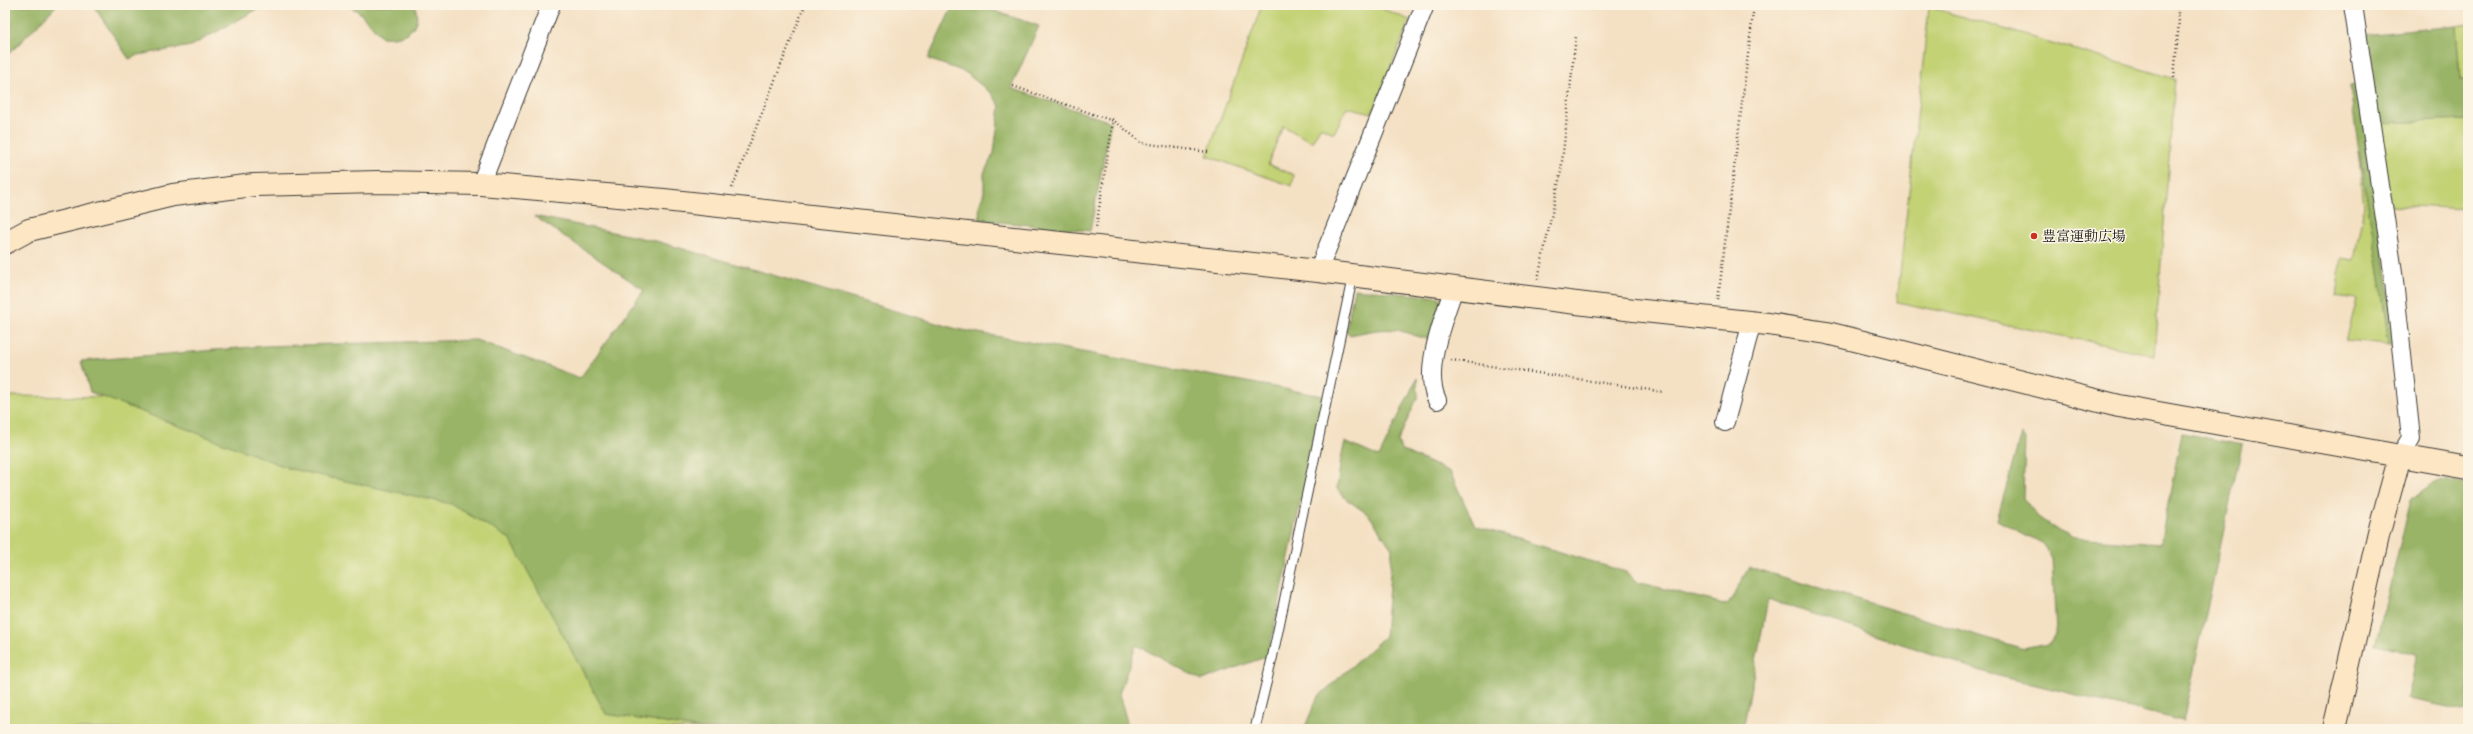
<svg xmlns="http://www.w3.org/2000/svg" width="2473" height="734" viewBox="0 0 2473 734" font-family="Alegreya,'Noto Serif JP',serif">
<rect width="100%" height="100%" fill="#fcf5e5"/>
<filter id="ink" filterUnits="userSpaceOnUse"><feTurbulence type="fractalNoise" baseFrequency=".025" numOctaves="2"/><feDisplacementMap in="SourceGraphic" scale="8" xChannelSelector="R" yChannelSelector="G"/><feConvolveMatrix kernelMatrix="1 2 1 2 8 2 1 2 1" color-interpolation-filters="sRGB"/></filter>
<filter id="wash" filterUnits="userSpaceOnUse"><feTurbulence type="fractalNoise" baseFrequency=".012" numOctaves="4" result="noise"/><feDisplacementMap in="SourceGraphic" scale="16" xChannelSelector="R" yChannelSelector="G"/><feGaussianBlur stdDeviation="0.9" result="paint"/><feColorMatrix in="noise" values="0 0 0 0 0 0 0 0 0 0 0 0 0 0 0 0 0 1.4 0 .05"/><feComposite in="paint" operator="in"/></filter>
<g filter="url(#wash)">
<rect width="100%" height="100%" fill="#f4e0c3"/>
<path fill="#c2d274" stroke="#6f7748" d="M 1262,5 L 1373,5 L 1410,20 L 1372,113 L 1347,107 L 1334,133 L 1320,127 L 1312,142 L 1283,126 L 1268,164 L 1294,175 L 1292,186 L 1207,156 Z
M 1929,7 L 2175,79 L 2154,355 L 1897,302 Z
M 2468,24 L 2468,79 L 2460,80 L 2456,26 Z
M 2468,120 L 2468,209 L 2389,205 L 2376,123 Z
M 2358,151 L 2375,242 L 2389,345 L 2346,341 L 2357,299 L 2336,296 L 2341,258 L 2354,260 L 2364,206 Z
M 5,396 L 322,399 L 1042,688 L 1138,729 L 5,729 Z"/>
<path fill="#99b466" stroke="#5a6841" d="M 5,5 L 57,5 L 5,58 Z
M 93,5 L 265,5 L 191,46 L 138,55 L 129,59 Z
M 348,5 L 416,5 C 415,10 418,16 416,21 C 412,36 395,38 382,37 L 359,12 Z
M 953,5 L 977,5 L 1039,26 L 1011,88 L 1111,122 L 1090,231 L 980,220 L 979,207 L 984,192 L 984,173 L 994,153 L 1000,106 L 992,94 L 965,72 L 928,59 Z
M 2456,26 L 2460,79 L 2468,79 L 2468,120 L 2376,123 L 2363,35 Z
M 2360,84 L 2397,346 L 2389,345 C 2379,258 2360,172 2350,86 Z
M 534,216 L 656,241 L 957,329 L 1323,396 L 1268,656 L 1202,680 L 1136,645 L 1119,694 L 1129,729 L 703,729 L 606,714 L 510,539 L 451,504 L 291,469 L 90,392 L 81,361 L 264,346 L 476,340 L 580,378 L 644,290 Z
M 1354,289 L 1439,297 L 1442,303 L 1432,338 C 1418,339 1409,332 1396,330 C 1380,328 1366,332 1350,335 L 1346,331 Z
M 1417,378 L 1418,396 L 1398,441 L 1401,450 L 1450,472 L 1475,526 L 1626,572 L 1637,582 L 1728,605 L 1749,567 L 2024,649 L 2048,644 L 2056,633 L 2052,558 L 2044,544 L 1997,520 L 2021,434 L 2025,439 L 2023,498 L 2038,517 L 2060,532 L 2074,538 L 2160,544 L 2182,433 L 2242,445 L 2183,721 L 1991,674 L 1768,599 L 1743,729 L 1304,729 L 1317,698 L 1385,636 L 1392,549 L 1369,515 L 1346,499 L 1337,489 L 1341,458 L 1345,442 L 1379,457 Z
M 2442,480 L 2468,485 L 2468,711 L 2408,699 L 2417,654 L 2375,645 L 2411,500 L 2431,485 Z"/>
</g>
<g filter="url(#ink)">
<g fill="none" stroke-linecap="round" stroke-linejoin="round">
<g stroke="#3c3935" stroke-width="11">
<path id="lane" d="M 1255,729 L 1272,659 L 1353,275"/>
</g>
<g stroke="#3c3935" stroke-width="20">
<path id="street" d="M 2353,5 L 2393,272 L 2411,438 L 2400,456
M 481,184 L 551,5
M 1318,271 L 1425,5
M 1437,400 C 1422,370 1444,318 1454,288
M 1725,422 L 1752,322"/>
</g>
<g stroke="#3c3935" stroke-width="24">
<path id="secondary" d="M 5,243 L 29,230 L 173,195 L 254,185 L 378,182 L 481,184 L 664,200 L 1318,271 L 1634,310 L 1768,324 L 1827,333 L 2119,406 L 2468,468
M 2334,729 L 2379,532 L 2400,456"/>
</g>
<path stroke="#3c3935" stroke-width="2.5" stroke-dasharray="1 3" stroke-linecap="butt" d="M 2174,77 L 2179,22 L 2177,5
M 1013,86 L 1113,121 L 1096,228
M 1112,119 L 1142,143 L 1208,152
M 732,188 L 805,5
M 1538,279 L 1561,171 L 1576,36
M 1718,300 L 1754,5
M 1451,360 L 1664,392"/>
<use href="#lane" stroke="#fff" stroke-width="9"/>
<use href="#street" stroke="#fff" stroke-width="18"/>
<use href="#secondary" stroke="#fce6c4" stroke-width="22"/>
</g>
</g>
<circle fill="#c8321e" stroke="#fcf5e5" stroke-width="1.5" cx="2034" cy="236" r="4"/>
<g text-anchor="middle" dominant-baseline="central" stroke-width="3" stroke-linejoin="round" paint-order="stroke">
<g font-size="14" fill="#1c1c1c" stroke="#fcf5e5" text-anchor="start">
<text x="2042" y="236">豊富運動広場</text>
</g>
</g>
<rect width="2473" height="734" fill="none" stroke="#fcf5e5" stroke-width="20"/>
</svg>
